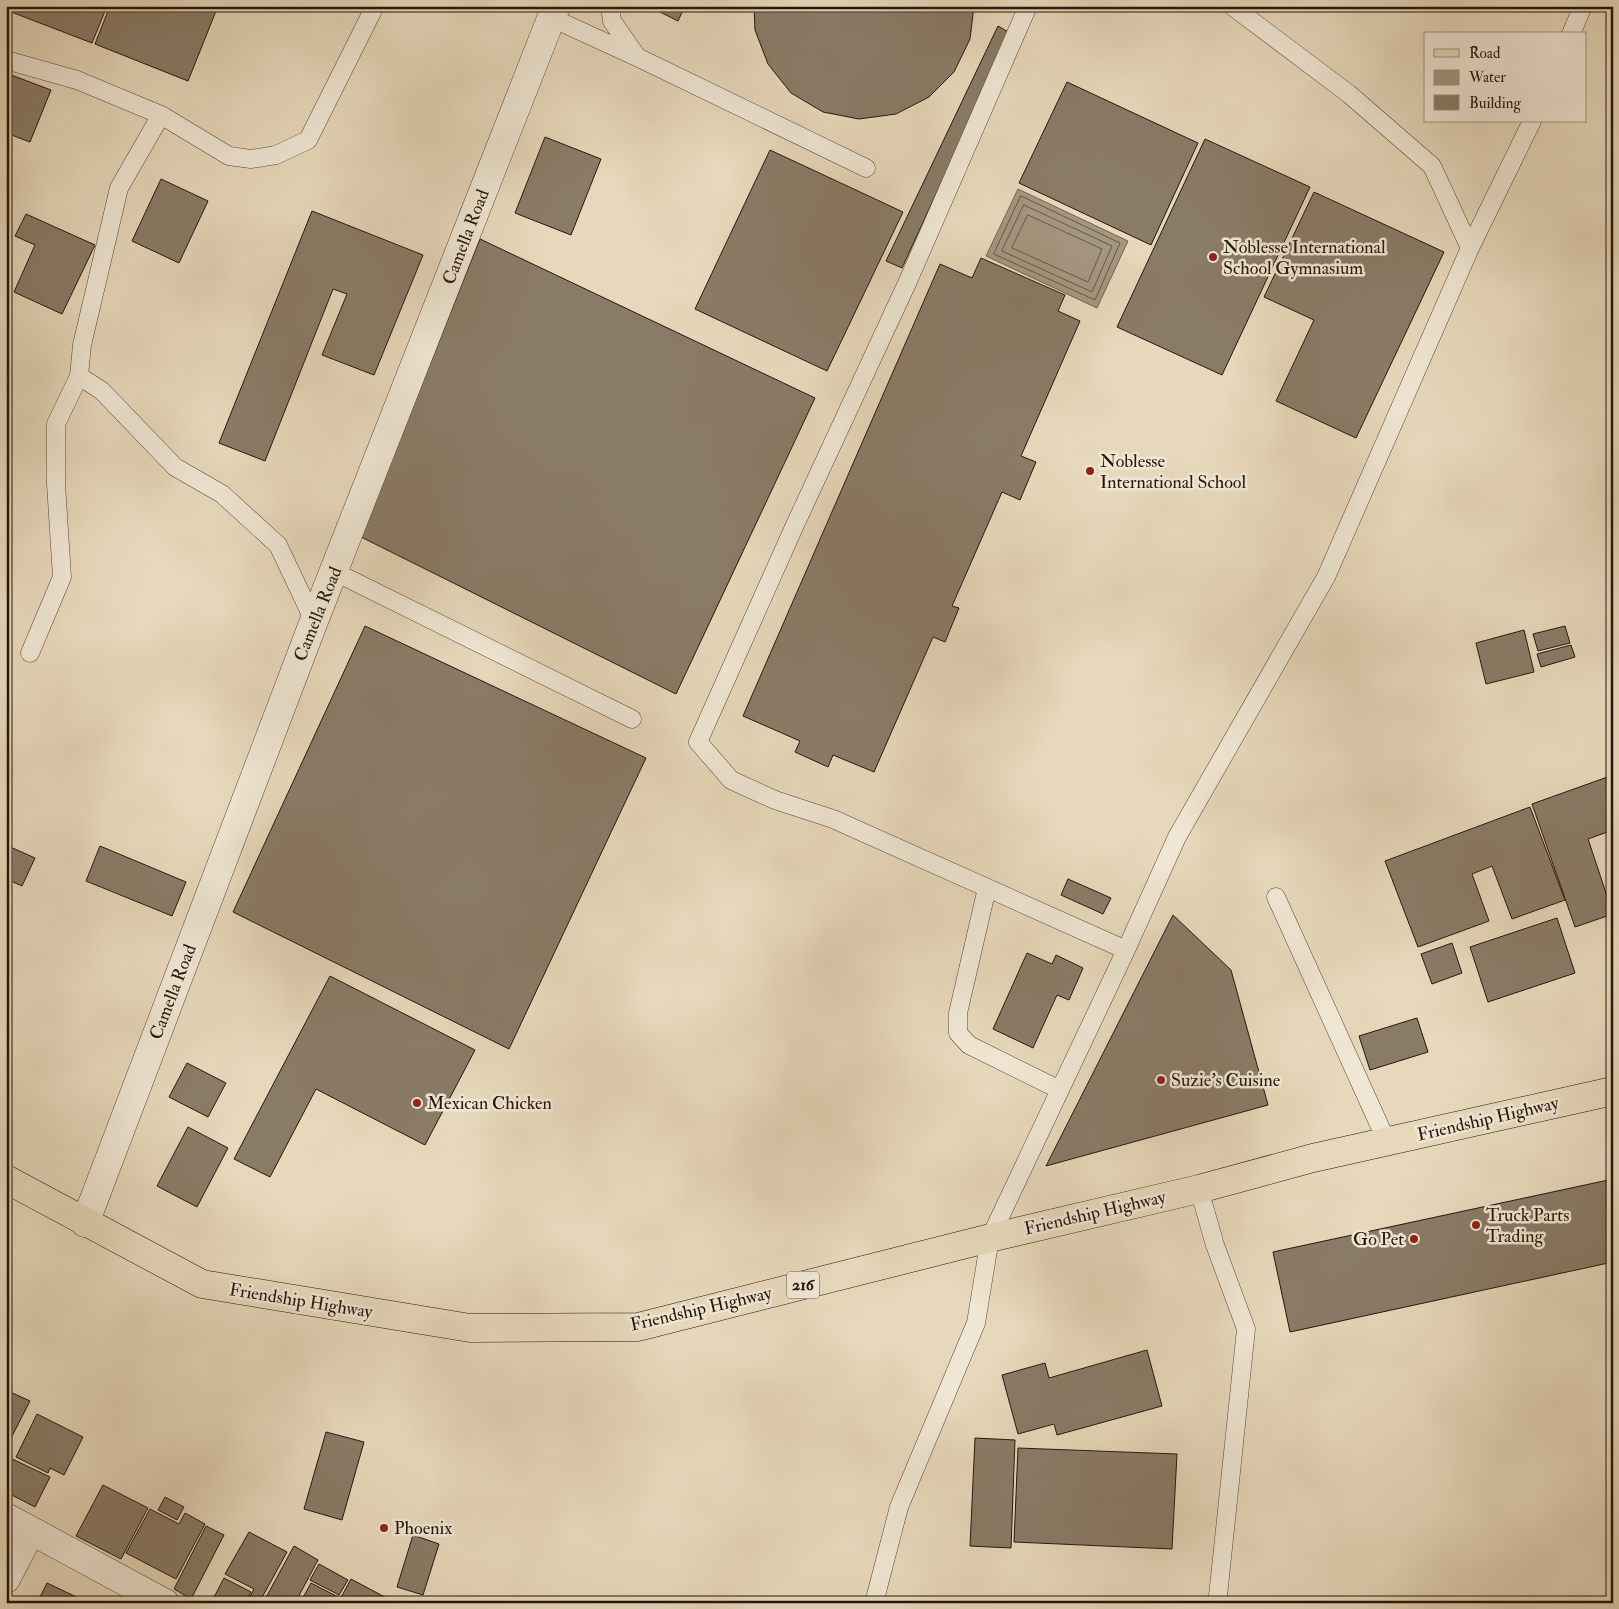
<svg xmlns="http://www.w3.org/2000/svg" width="1619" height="1609" viewBox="0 0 1619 1609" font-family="'IM FELL Double Pica',serif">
<rect width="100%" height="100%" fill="#e7d8bb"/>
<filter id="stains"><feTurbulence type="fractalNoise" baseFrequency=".004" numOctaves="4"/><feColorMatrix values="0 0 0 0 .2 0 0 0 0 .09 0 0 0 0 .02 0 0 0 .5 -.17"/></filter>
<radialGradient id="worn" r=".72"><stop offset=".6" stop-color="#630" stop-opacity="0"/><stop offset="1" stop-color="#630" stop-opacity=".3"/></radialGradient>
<path fill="#a59680" stroke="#726352" d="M 1018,189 L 1128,241 L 1097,308 L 986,256 Z"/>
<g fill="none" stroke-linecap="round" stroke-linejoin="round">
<path stroke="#655646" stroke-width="1" d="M 1021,196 L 1120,243 L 1095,300 L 994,254 Z
M 1024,205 L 1112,246 L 1092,292 L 1002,251 Z
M 1028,215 L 1102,249 L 1088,282 L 1012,248 Z"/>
</g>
<path fill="#8a7b67" stroke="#25160c" d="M 6,6 L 107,6 L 92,43 L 6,10 Z
M 110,6 L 218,6 L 188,81 L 95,44 Z
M 655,6 L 685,6 L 678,21 L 654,9 Z
M 754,6 L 974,6 L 970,39 L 954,72 L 929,97 L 896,114 L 859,119 L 823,112 L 791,93 L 768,64 L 755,30 Z
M 998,26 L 1010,33 L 902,268 L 886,261 Z
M 6,73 L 51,90 L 30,142 L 6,133 Z
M 1067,82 L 1198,143 L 1151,245 L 1019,183 Z
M 545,137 L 601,159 L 571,235 L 515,213 Z
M 1205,139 L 1310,187 L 1222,375 L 1117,327 Z
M 770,150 L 903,212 L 827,371 L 695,309 Z
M 161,179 L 208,201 L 179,263 L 132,241 Z
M 1314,192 L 1444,252 L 1356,438 L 1276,401 L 1314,320 L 1264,297 Z
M 312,211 L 423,255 L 374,375 L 322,355 L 347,294 L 333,289 L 265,461 L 219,443 Z
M 26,214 L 95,245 L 62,314 L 14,292 L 35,245 L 15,236 Z
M 480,239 L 815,398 L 676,694 L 361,537 Z
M 981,258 L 1065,295 L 1058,311 L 1080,321 L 1021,456 L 1036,462 L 1020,500 L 1002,492 L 952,606 L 959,608 L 945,642 L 933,637 L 874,772 L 833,755 L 828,767 L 795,752 L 800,741 L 743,716 L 940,264 L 972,278 Z
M 365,626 L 646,758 L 509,1049 L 233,912 Z
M 1565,626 L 1570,643 L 1538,651 L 1533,634 Z
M 1524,630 L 1534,672 L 1486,684 L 1476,643 Z
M 1571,645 L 1575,657 L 1541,667 L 1537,654 Z
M 1613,775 L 1613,830 L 1588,839 L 1613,914 L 1575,927 L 1532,804 Z
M 1530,807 L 1565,900 L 1512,919 L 1492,866 L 1472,874 L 1489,921 L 1418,947 L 1385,861 Z
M 6,845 L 35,858 L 22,886 L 6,879 Z
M 100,846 L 186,882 L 172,916 L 86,881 Z
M 1068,879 L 1111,898 L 1103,914 L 1061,895 Z
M 1173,915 L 1231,970 L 1268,1105 L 1046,1166 Z
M 1557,918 L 1575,973 L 1488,1002 L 1470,947 Z
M 1452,943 L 1462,973 L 1432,984 L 1421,954 Z
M 1027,953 L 1052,964 L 1056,955 L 1083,968 L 1069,1000 L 1057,995 L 1033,1048 L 993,1029 Z
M 330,976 L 475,1050 L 425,1145 L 316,1089 L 270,1177 L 234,1159 Z
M 1417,1018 L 1428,1052 L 1370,1070 L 1359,1036 Z
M 187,1063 L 226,1083 L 208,1117 L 169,1097 Z
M 188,1127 L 228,1148 L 197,1207 L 157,1186 Z
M 1613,1179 L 1613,1262 L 1290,1332 L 1273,1252 Z
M 1147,1350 L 1162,1406 L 1057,1435 L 1054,1424 L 1018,1434 L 1002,1375 L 1045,1363 L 1049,1378 Z
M 6,1390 L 30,1401 L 6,1448 Z
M 37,1414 L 83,1437 L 64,1475 L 50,1468 L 48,1473 L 16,1457 Z
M 326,1432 L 364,1442 L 342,1520 L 304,1509 Z
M 975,1438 L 1015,1440 L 1011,1548 L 970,1546 Z
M 1018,1448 L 1177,1454 L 1172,1549 L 1014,1542 Z
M 6,1456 L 50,1477 L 35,1507 L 6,1492 Z
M 103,1485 L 148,1508 L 121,1559 L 76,1536 Z
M 165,1497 L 184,1507 L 177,1520 L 158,1510 Z
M 150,1509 L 179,1524 L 185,1513 L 205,1524 L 176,1579 L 126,1553 Z
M 206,1526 L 224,1535 L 191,1599 L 174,1589 Z
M 249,1532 L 287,1552 L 259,1603 L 247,1603 L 254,1589 L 225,1574 Z
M 413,1535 L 439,1544 L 423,1595 L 397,1587 Z
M 294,1546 L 318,1560 L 295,1603 L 263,1603 Z
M 319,1564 L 348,1580 L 339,1595 L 310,1580 Z
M 224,1578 L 251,1592 L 245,1603 L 211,1603 Z
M 351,1579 L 396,1603 L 338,1603 Z
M 47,1583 L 89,1603 L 37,1603 Z
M 311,1583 L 338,1597 L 335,1603 L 300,1603 Z
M 113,1597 L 126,1603 L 110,1603 Z"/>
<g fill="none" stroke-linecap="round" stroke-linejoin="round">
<g stroke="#564638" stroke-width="19">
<path id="lane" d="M 610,6 L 612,21 L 637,57
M 1028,6 L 908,281 L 795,525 L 698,742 L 731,780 L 775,800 L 833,819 L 1126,950
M 1232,6 L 1349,94 L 1432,166 L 1470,248
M 552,18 L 637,57 L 866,168
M 1571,34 L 1583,6
M 6,60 L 77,80 L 161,115
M 335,572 L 632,719
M 314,621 L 278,545 L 222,494 L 175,467 L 102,391 L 79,376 L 82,345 L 119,188 L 161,115 L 229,156 L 251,159 L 276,155 L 308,140 L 375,6
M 30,653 L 62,577 L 56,484 L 56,424 L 79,376
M 987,888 L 958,1013 L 958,1033 L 969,1045 L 1060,1090
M 1276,897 L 1387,1142
M 1199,1189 L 1215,1245 L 1246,1329 L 1218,1596
M 874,1603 L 899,1507 L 976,1323 L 990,1238 L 1126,950 L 1177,837 L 1326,577 L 1470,248 L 1532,121"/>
</g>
<g stroke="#564638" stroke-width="29">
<path id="street" d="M 85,1223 L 314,621 L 556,6
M 6,1517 L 165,1603
M 6,1579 L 31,1531"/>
</g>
<g stroke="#25160c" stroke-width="29">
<path id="primary" d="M 6,1179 L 202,1284 L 470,1328 L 638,1327 L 990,1238 L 1199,1189 L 1313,1158 L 1613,1091"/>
</g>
<use href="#lane" stroke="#efe6d3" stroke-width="18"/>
<use href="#street" stroke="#efe6d3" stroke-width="28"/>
<use href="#primary" stroke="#e7d8bb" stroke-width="28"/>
</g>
<g fill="#8f2418" stroke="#efe6d3" stroke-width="2">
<circle cx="1213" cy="257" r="5"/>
<circle cx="1090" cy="471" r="5"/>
<circle cx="1161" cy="1080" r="5"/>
<circle cx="417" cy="1103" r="5"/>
<circle cx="1476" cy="1225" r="5"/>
<circle cx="1414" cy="1239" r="5"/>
<circle cx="384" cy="1528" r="5"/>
</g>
<g text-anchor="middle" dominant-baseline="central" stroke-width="5" stroke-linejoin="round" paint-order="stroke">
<rect fill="#efe6d3" stroke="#625448" stroke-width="1" x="787" y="1271.5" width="32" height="27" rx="4"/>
<g font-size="16" font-weight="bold" fill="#25160c">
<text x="803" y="1285">216</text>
</g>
<g font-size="18" fill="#25160c" stroke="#efe6d3">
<text transform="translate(466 237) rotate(-69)">Camella Road</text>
<text transform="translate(318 614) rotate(-68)">Camella Road</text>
<text transform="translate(173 992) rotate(-69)">Camella Road</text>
<text transform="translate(1488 1119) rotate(-13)">Friendship Highway</text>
<text transform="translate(1095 1213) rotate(-13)">Friendship Highway</text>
<text transform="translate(301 1301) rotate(9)">Friendship Highway</text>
<text transform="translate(701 1309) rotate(-13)">Friendship Highway</text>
</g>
<g font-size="18" fill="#25160c" stroke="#efe6d3" text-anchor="start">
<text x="1223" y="247">Noblesse International<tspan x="1223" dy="21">School Gymnasium</tspan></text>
<text x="1100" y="461">Noblesse<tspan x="1100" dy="21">International School</tspan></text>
<text x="1171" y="1080">Suzie's Cuisine</text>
<text x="427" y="1103">Mexican Chicken</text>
<text x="1486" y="1215">Truck Parts<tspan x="1486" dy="21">Trading</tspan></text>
<text x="1404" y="1239" text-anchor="end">Go Pet</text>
<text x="394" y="1528">Phoenix</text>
</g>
</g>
<rect width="1619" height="1609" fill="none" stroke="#e7d8bb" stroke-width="25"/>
<rect x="8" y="8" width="1604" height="1594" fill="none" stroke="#25160c" stroke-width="2.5"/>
<rect x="12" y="12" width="1594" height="1584" fill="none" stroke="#25160c"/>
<rect x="1424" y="32" width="162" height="90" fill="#efe6d3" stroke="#9e9383"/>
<rect x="1434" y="49" width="25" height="8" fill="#e7d8bb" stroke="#9e9383"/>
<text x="1469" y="58" font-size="15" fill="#25160c">Road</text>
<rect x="1434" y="70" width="25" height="15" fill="#a59680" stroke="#9e9383"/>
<text x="1469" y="82" font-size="15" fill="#25160c">Water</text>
<rect x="1434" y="95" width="25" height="15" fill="#8a7b67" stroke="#9e9383"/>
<text x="1469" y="108" font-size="15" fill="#25160c">Building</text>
<rect width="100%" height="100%" filter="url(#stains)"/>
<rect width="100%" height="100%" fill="url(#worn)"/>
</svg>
